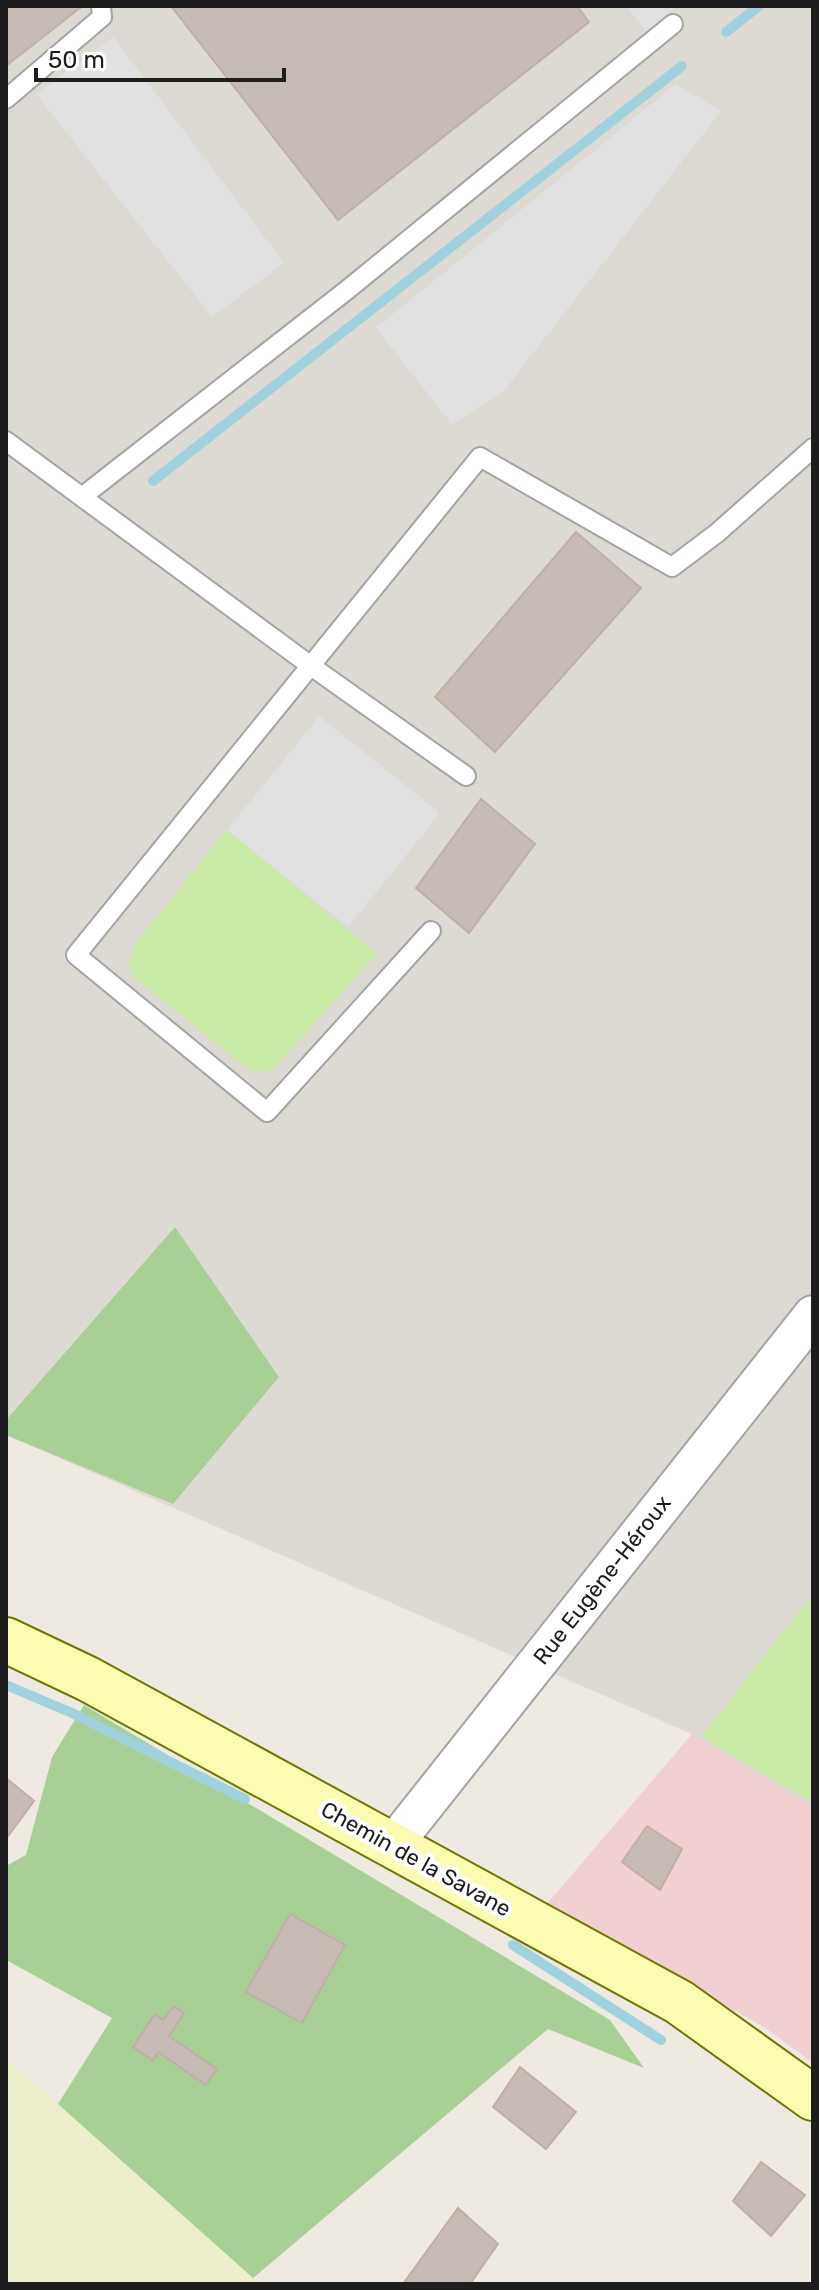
<svg xmlns="http://www.w3.org/2000/svg" width="819" height="2290" viewBox="0 0 819 2290" font-family="Rubik,sans-serif">
<rect width="100%" height="100%" fill="#eeeae2"/>
<path fill="#f0d0d0" d="M 692,1734 L 813,1804 L 813,2063 L 764,2027 L 547,1904 Z"/>
<path fill="#dddad4" d="M 6,6 L 813,6 L 813,1807 L 692,1734 L 6,1435 Z"/>
<path fill="#edeecc" d="M 6,2059 L 58,2104 L 260,2284 L 6,2284 Z"/>
<path fill="#caeba5" d="M 227,830 L 377,954 L 271,1072 L 251,1071 L 135,978 L 129,967 L 134,945 Z
M 813,1594 L 813,1803 L 701,1737 Z"/>
<path fill="#a8d095" fill-rule="evenodd" d="M 175,1227 L 279,1377 L 173,1504 L 6,1435 L 6,1420 Z
M 84,1705 L 610,2020 L 644,2068 L 548,2029 L 253,2278 L 58,2104 L 112,2018 L 6,1960 L 6,1866 L 26,1855 L 52,1757 ZM 174,2006 L 184,2013 L 169,2036 L 217,2069 L 206,2085 L 158,2052 L 152,2061 L 133,2047 L 155,2015 L 163,2020 Z"/>
<path fill="#e1e1e1" d="M 627,6 L 677,6 L 646,32 Z
M 113,37 L 284,263 L 212,317 L 36,94 Z
M 676,84 L 721,111 L 503,392 L 452,424 L 376,328 Z
M 319,716 L 440,813 L 348,927 L 227,830 Z"/>
<g fill="none" stroke-linecap="round" stroke-linejoin="round">
<path stroke="#a0d2de" stroke-width="10" d="M 726,32 L 759,6
M 153,481 L 682,66
M 6,1685 L 72,1713 L 245,1799
M 513,1945 L 661,2040"/>
</g>
<path fill="#c6bcb5" stroke="#c1afa4" stroke-width="2" d="M 6,6 L 78,6 L 80,8 L 6,66 Z
M 171,6 L 577,6 L 589,22 L 338,220 Z
M 576,532 L 641,588 L 495,752 L 435,697 Z
M 481,799 L 535,844 L 469,933 L 416,888 Z
M 6,1778 L 34,1801 L 6,1839 Z
M 647,1826 L 682,1849 L 660,1890 L 622,1862 Z
M 290,1914 L 345,1945 L 302,2023 L 246,1992 Z
M 174,2006 L 184,2013 L 169,2036 L 217,2069 L 206,2085 L 158,2052 L 153,2061 L 133,2047 L 155,2014 L 163,2020 Z
M 520,2067 L 576,2112 L 546,2149 L 493,2107 Z
M 761,2162 L 805,2195 L 771,2236 L 733,2201 Z
M 458,2208 L 498,2244 L 470,2284 L 403,2284 Z"/>
<g fill="none" stroke-linecap="round" stroke-linejoin="round">
<g stroke="#a4a4a4" stroke-width="22">
<path id="lane" d="M 6,99 L 102,17 L 101,6
M 6,441 L 311,666 L 466,776
M 83,496 L 347,290 L 673,24
M 431,931 L 267,1112 L 76,955 L 480,457 L 672,567 L 717,533 L 813,448"/>
</g>
<g stroke="#a4a4a4" stroke-width="42">
<path id="street" d="M 392,1846 L 813,1315"/>
</g>
<g stroke="#6e7700" stroke-width="48">
<path id="secondary" d="M 6,1640 L 88,1679 L 679,2002 L 813,2098"/>
</g>
<use href="#lane" stroke="#fff" stroke-width="18"/>
<use href="#street" stroke="#fff" stroke-width="38"/>
<use href="#secondary" stroke="#fbfcb2" stroke-width="44"/>
</g>
<g text-anchor="middle" dominant-baseline="central" stroke-width="8" stroke-linejoin="round" paint-order="stroke">
<g font-size="22" fill="#1d1d1d" stroke="#fff">
<text transform="translate(602 1580) rotate(-52)">Rue Eugène-Héroux</text>
<text transform="translate(416 1859) rotate(29)">Chemin de la Savane</text>
</g>
</g>
<rect width="819" height="2290" fill="none" stroke="#1d1d1d" stroke-width="16"/>
<path d="M36 68v12h248v-12" fill="none" stroke="#1d1d1d" stroke-width="4"/>
<text x="48" y="68" font-size="24" fill="#1d1d1d" stroke="#ffffff" stroke-width="6" paint-order="stroke">50 m</text>
</svg>
